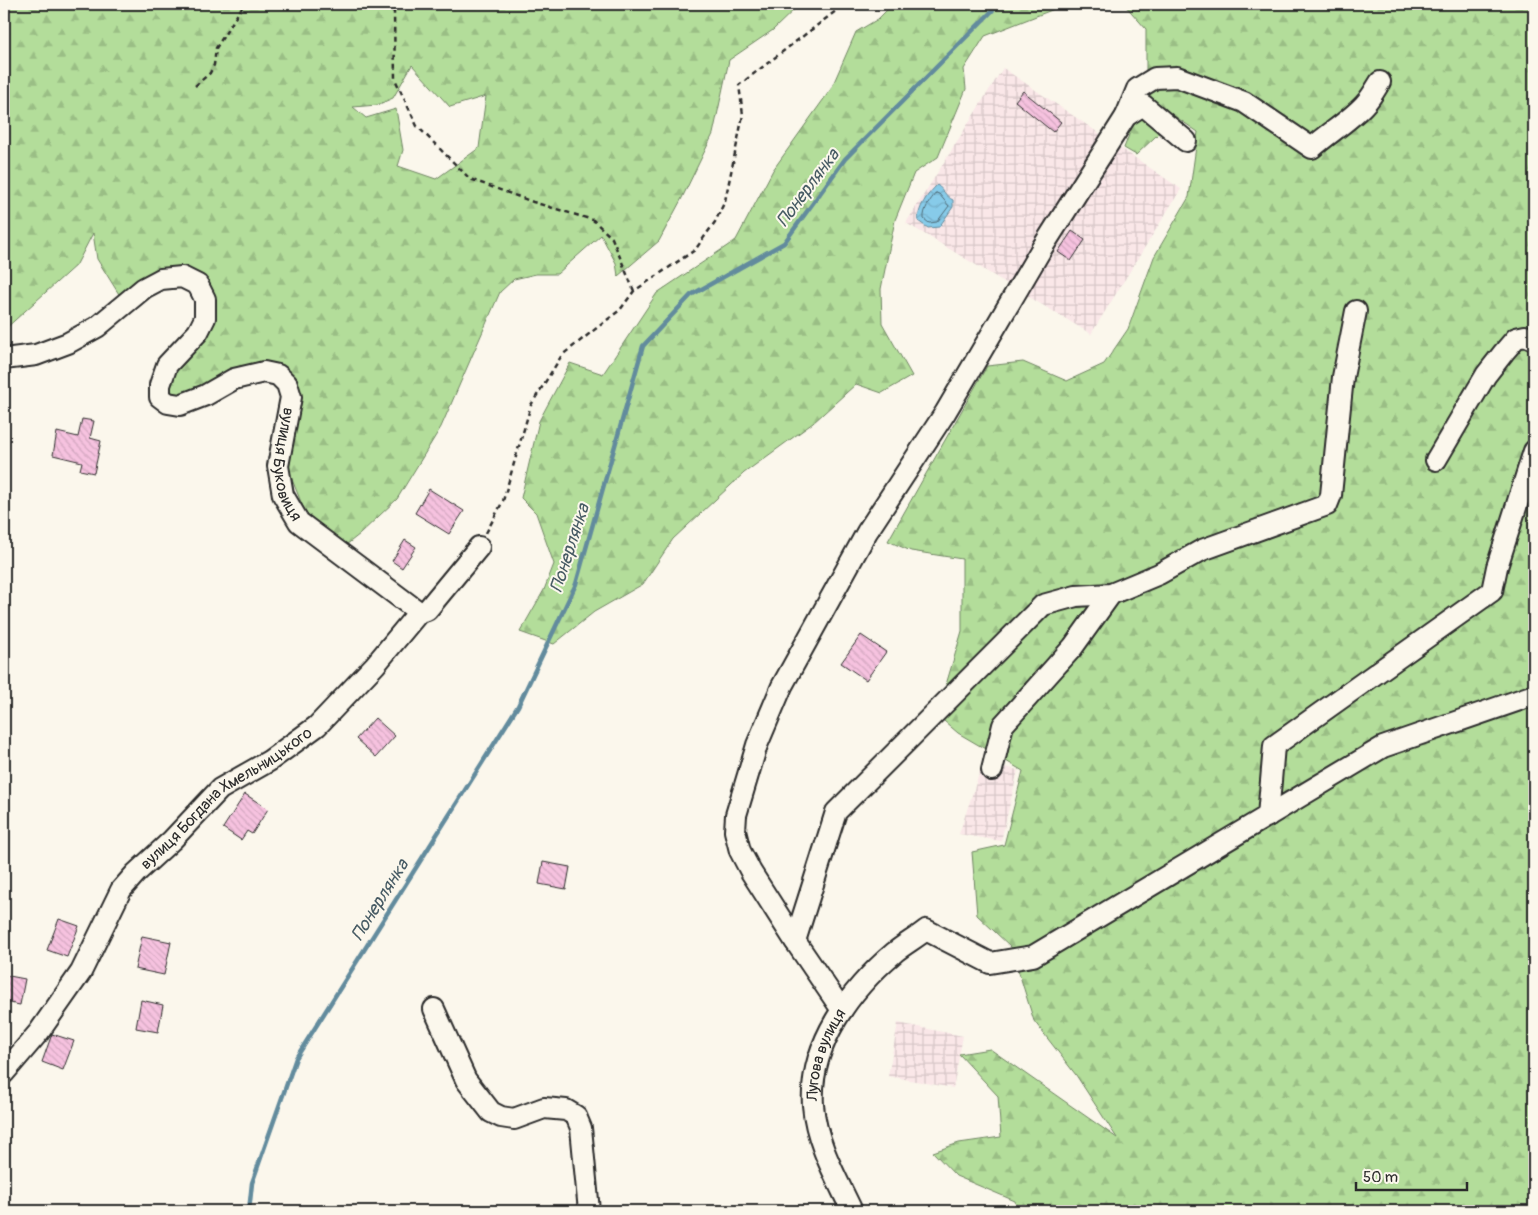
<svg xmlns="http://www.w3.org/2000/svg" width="1538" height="1215" viewBox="0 0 1538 1215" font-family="Pangolin,sans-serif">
<defs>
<pattern id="industrial-grid" width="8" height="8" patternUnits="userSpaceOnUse" patternTransform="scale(1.25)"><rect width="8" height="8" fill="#fae7e8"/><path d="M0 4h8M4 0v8" fill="none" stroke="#d6c6c7"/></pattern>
<pattern id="forest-firs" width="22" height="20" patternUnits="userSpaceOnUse" patternTransform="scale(1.25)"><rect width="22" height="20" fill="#b3dd9a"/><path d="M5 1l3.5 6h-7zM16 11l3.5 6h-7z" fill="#9abe85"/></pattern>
<pattern id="water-waves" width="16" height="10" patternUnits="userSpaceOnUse" patternTransform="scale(1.25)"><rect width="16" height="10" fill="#87cbe9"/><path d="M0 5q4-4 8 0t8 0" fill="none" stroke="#75aec8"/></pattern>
<pattern id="building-back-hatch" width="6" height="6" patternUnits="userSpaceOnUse" patternTransform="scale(1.25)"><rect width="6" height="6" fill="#f6c2df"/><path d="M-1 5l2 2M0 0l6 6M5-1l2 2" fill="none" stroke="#d3a7c0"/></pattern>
</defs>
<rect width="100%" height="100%" fill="#fbf7ec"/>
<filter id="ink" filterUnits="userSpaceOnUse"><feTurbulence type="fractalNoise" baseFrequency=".02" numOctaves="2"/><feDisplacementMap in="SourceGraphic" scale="10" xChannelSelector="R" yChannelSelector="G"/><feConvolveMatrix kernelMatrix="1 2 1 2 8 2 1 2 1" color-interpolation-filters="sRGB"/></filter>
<g filter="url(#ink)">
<path fill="url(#industrial-grid)" d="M 1003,68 L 1181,189 L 1091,334 L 906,223 Z
M 983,762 L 1018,770 L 1001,841 L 959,834 Z
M 898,1023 L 963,1036 L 953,1088 L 888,1076 Z"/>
<path fill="url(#forest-firs)" stroke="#6f8462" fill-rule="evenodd" d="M 4,4 L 800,4 L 773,30 L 729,60 L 713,134 L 682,198 L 659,241 L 618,276 L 616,263 L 601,235 L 557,274 L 536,274 L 514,279 L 500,292 L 441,427 L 397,499 L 360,534 L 346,545 L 305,512 L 289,472 L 297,378 L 261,361 L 203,385 L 185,396 L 172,396 L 165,384 L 209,328 L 193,276 L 122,299 L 97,259 L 93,233 L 77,264 L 4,330 ZM 412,65 L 450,107 L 486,96 L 479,148 L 436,179 L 398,166 L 403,150 L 396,109 L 366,118 L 353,107 L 377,105 L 393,98 Z
M 893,4 L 1067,4 L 985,36 L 964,69 L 966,89 L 938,157 L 914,173 L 895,220 L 881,289 L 882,323 L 912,376 L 882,393 L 856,384 L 813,423 L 744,473 L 673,539 L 643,584 L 594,612 L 554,644 L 520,632 L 544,590 L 554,564 L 536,513 L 521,498 L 539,421 L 570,363 L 603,374 L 657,293 L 736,240 L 773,170 L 831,89 L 856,32 L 878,19 Z
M 1124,4 L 1534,4 L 1534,1211 L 1017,1211 L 1015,1201 L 956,1176 L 933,1152 L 959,1143 L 1001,1137 L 998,1096 L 959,1054 L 990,1049 L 1117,1138 L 1076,1075 L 1034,1021 L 1011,947 L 977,915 L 972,852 L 1004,845 L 1023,771 L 958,733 L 937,715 L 962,631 L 962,559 L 911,551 L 888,541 L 987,366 L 1023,362 L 1067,381 L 1104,364 L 1128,329 L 1154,257 L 1189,197 L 1198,132 L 1176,117 L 1136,155 L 1124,148 L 1146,90 L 1146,29 Z"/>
<path fill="url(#water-waves)" stroke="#628b9d" d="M 937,185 C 943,189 946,197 953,200 L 953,207 L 939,227 L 928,228 L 918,221 C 918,207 927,195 937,185 Z"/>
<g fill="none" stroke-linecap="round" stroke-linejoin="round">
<path stroke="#506b77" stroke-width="1" d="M 936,193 L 939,194 L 949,206 L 937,222 L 929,223 L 924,219 C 923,210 930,200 936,193 Z"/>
<path stroke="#628b9d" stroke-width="4.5" d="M 249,1211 L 252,1183 L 296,1058 L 518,706 L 576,584 L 643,346 L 691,295 L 784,243 L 845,159 L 999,4"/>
</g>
<path fill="url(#building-back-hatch)" stroke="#2b2b2b" d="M 1023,91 L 1061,122 L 1053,132 L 1015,101 Z
M 1072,231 L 1085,240 L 1071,261 L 1058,252 Z
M 82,419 L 94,421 L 90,438 L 101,441 L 94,473 L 80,470 L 82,462 L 53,455 L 57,432 L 78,437 Z
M 429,489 L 464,511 L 449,534 L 415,513 Z
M 405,540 L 416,547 L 402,568 L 392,561 Z
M 861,635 L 886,652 L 866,680 L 841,663 Z
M 375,718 L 395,736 L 376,757 L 356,739 Z
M 245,794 L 268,809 L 252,834 L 247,831 L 241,840 L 223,828 Z
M 543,862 L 570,867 L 566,889 L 539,884 Z
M 59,919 L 79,926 L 67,957 L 47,950 Z
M 142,936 L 171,942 L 164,975 L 135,969 Z
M 4,975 L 25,979 L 20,1005 L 4,1002 Z
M 141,1000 L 163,1005 L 158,1032 L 136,1028 Z
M 52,1034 L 74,1041 L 63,1070 L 42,1062 Z"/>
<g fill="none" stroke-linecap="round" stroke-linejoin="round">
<g stroke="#2b2b2b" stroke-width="24">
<g id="minor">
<path d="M 1126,116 L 1137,89 L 1155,78 L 1177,77 L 1244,102 L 1312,148 C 1329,133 1349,121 1364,105 C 1371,98 1375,90 1380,82"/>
<path id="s1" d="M 4,359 L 36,355 L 68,343 L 97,327 L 144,288 L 161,279 L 182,277 L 198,285 L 205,299 L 205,318 L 198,332 L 167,365 L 160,385 L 160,397 L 168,403 L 180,405 L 206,395 L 234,379 L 264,372 L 278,375 L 287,384 L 291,397 L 278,466 L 283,495 L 299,522 L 419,612"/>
<path d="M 1436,460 L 1486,375 L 1504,352 L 1516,338 L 1525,336 L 1534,340"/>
<path d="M 992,770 L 1003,725 L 1073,647 L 1111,594"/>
<path d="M 1268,816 L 1274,746 L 1492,591 L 1497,567 L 1534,451"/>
<path d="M 795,941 L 836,812 L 1043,605 L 1076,596 L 1111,594 L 1159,574 L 1202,550 L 1327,505 L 1331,495 L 1343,377 L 1356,311"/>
<path d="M 434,1009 L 466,1080 L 491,1112 L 501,1117 L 514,1119 L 544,1108 L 566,1110 L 576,1116 L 581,1128 L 589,1211"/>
<path d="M 842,1010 L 795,941 L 751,872 L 740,851 L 735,831 L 736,815 L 757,745 L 782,686 L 867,532 L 945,413 L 1042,248 L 1126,116 L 1143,105 L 1186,141"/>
<path id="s2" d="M 4,1073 L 39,1032 L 81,972 L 121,890 L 136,873 L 172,840 L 220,789 L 269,761 L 317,726 L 375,665 L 419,612 L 427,610 L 479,547"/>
<path id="s3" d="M 852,1211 C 836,1177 816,1143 813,1105 C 809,1044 851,989 895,952 C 905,944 916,938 926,930 L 990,963 L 1033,956 L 1383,747 L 1534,695"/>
</g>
</g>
<path stroke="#2b2b2b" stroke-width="2.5" stroke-dasharray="5 4" stroke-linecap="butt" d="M 386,4 L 394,12 L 395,79 L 417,126 L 470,179 L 533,202 L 593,220 L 612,238 L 634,291
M 195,86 L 210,73 L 214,65 L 216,48 L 244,4
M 486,533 L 503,501 L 531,405 L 562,355 L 620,310 L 634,291 L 695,250 L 715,222 L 725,201 L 743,115 L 739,85 L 845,4"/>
<use href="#minor" stroke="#fbf7ec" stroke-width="20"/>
</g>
</g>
<g text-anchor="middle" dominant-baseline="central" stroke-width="4" stroke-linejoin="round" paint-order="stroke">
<g font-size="16" fill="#2b2b2b" stroke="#fbf7ec">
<text stroke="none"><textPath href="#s1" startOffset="571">вулиця Буковиця</textPath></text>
<text stroke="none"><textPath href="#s2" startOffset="359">вулиця Богдана Хмельницького</textPath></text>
<text stroke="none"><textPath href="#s3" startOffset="166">Лугова вулиця</textPath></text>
</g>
<g font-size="18" font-style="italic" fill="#475b64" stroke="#fbf7ec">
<text transform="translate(808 188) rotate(-53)">Понерлянка</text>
<text transform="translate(570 548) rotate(-72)">Понерлянка</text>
<text transform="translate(380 900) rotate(-58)">Понерлянка</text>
</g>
</g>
<rect width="1538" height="1215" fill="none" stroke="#fbf7ec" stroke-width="20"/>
<rect x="10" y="10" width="1518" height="1195" fill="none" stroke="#2b2b2b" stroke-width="2" filter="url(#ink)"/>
<path d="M1356 1182v8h111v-8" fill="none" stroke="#2b2b2b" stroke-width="2.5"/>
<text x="1363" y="1182" font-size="15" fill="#2b2b2b" stroke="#fbf7ec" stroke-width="4" paint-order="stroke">50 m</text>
</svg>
